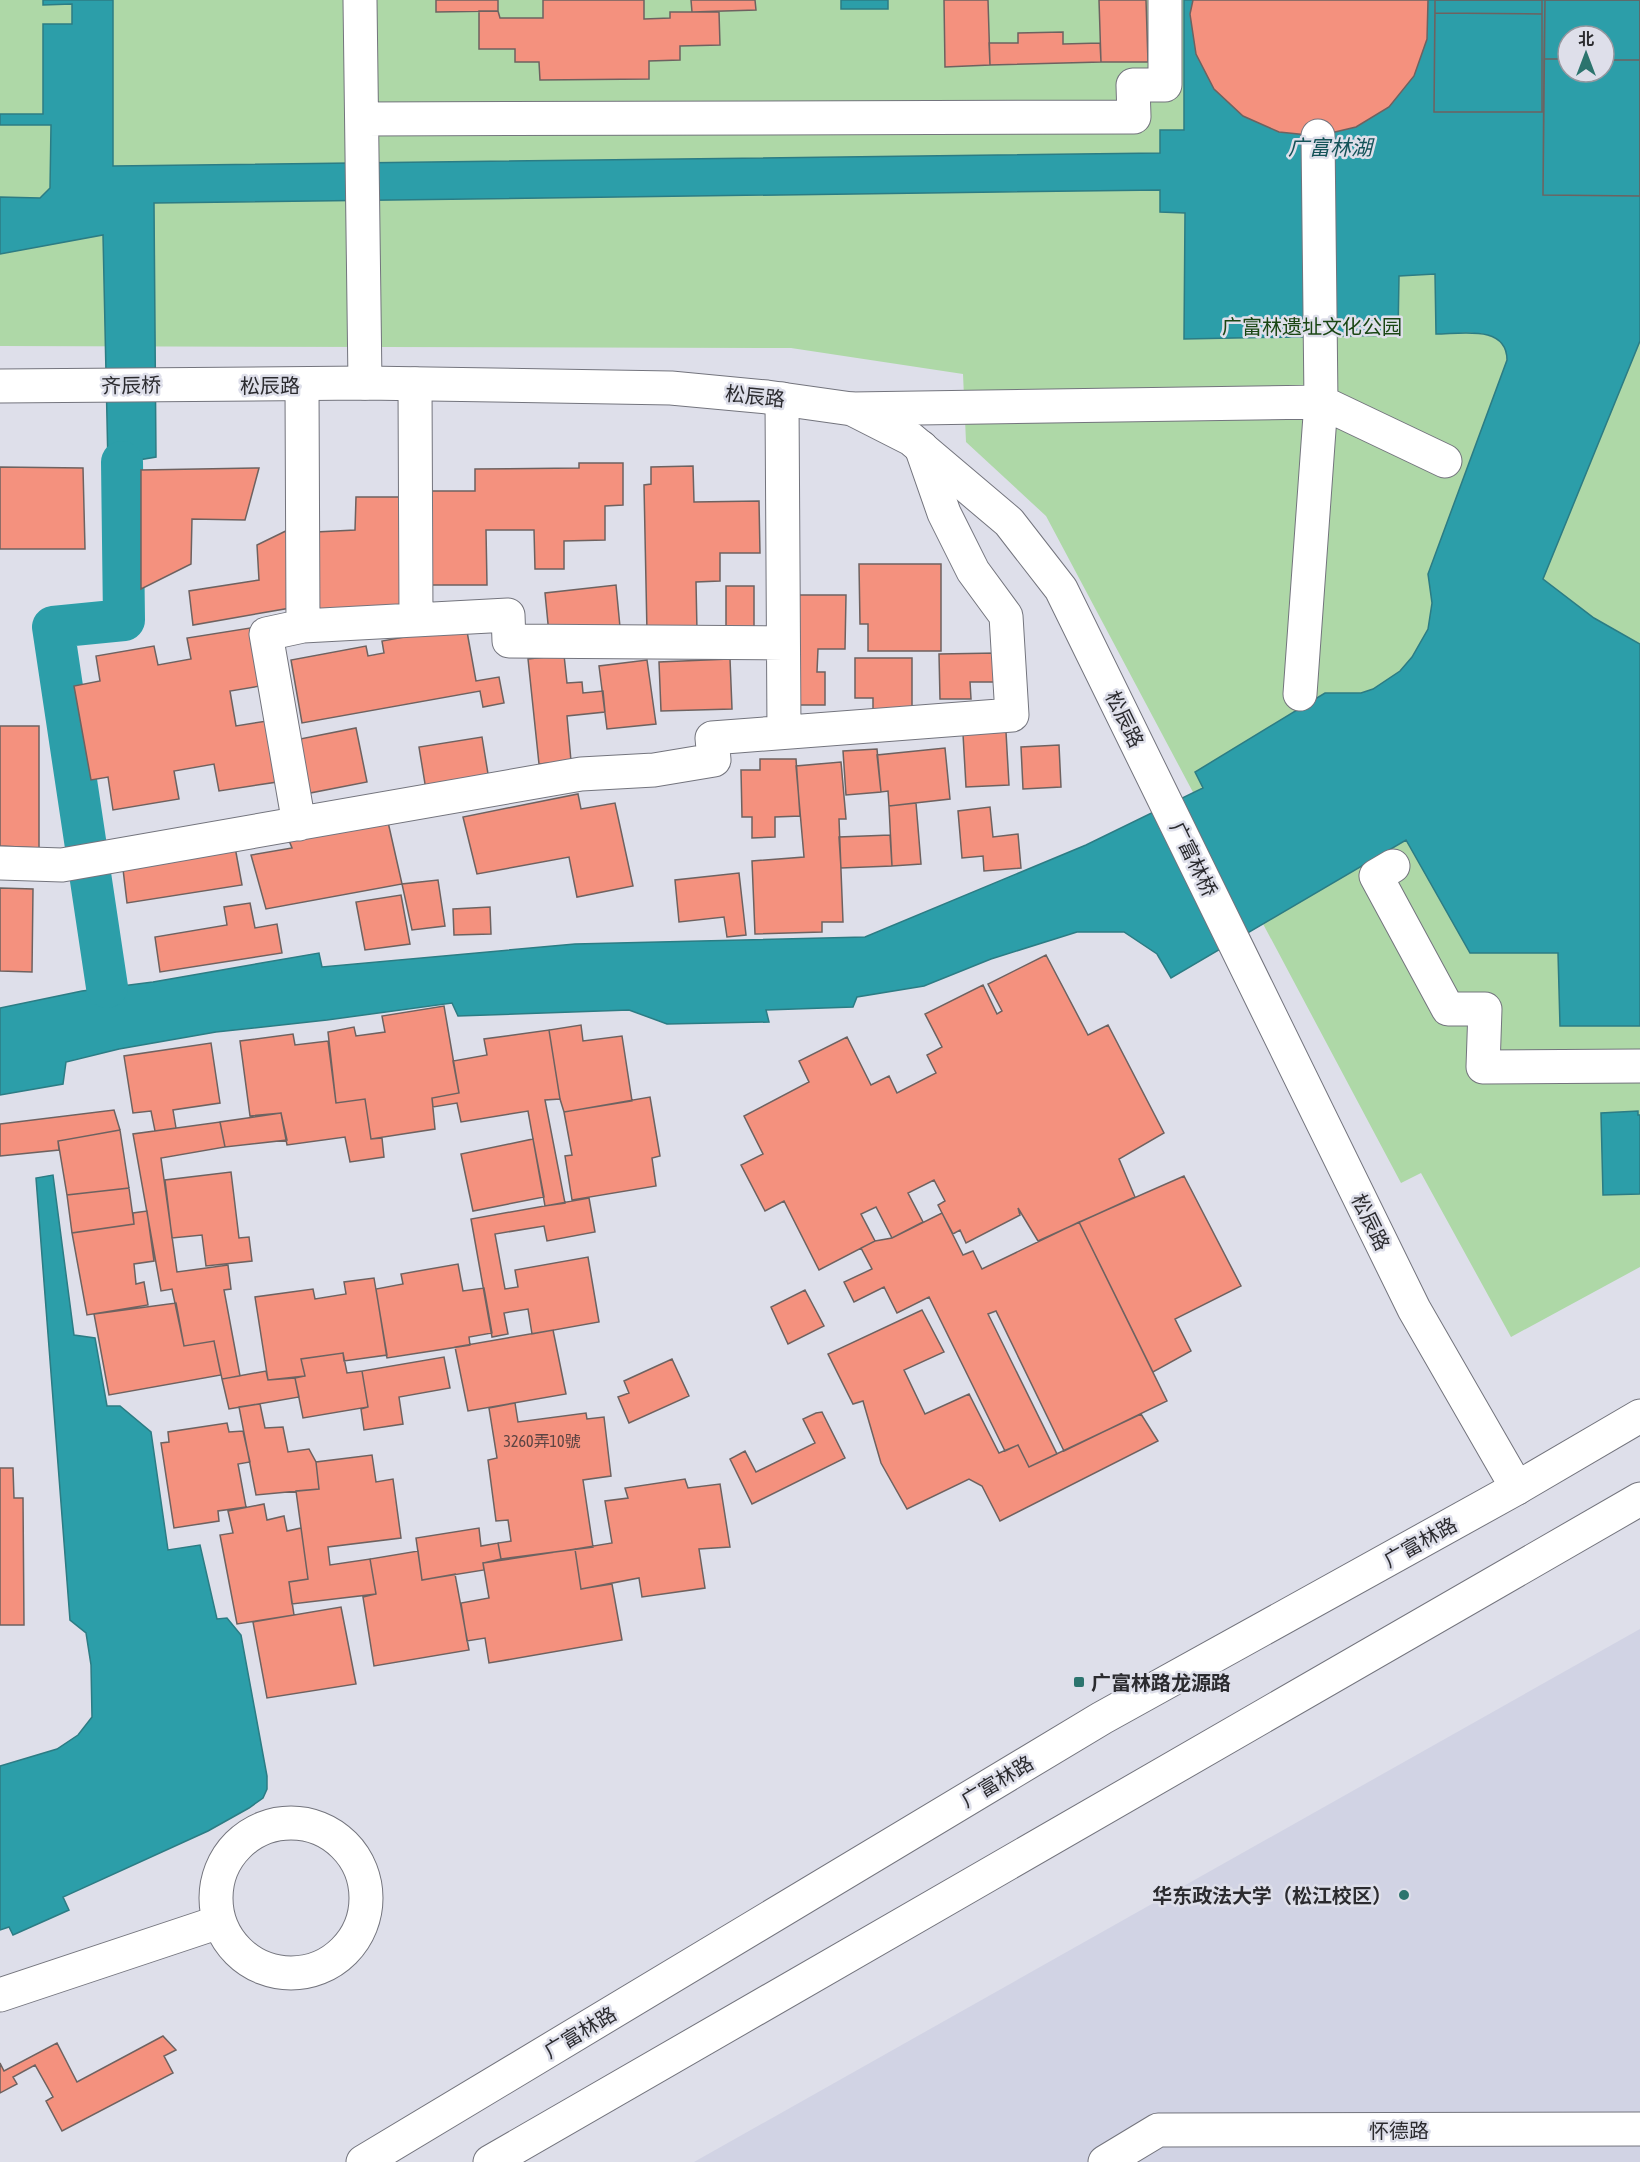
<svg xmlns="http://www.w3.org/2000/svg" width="1640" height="2162" viewBox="0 0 1640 2162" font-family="'Asap Condensed','Noto Sans SC',sans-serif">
<rect width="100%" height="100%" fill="#dedfea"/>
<path fill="#d1d3e4" d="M 1640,1629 L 1640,2162 L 694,2162 Z"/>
<path fill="#aed8a7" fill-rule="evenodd" d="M 0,0 L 1640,0 L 1640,1267 L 1511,1337 L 1421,1173 L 1401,1183 L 1046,516 L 966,442 L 963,374 L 791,348 L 0,346 ZM 1568,36 L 1604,36 L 1604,72 L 1568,72 Z"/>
<path fill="#2c9ea9" stroke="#2c7c84" stroke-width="1.5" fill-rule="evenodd" d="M 43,0 L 113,0 L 113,166 L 1160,153 L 1160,130 L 1184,130 L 1184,0 L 1640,0 L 1640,341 L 1543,579 L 1594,618 L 1640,644 L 1640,1026 L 1560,1026 L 1558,953 L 1470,953 L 1406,840 L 1171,978 L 1157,954 L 1124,932 L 1077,932 L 991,959 L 924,986 L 857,997 L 853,1007 L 766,1010 L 769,1022 L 667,1024 L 629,1010 L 458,1016 L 452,1003 L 327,1020 L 216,1032 L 119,1049 L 66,1062 L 63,1084 L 0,1095 L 0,1008 L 82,991 L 153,982 L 319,953 L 322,967 L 575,944 L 865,937 L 1086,845 L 1203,788 L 1195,772 L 1325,693 L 1361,693 L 1373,689 L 1400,671 L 1412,657 L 1428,629 L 1432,603 L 1428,574 L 1507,360 C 1507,324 1460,334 1436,334 L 1435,274 L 1399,276 L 1398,335 L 1184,339 L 1185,213 L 1160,212 L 1160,190 L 154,203 L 156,457 L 108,465 L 103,235 L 0,254 L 0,197 L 40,198 L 50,188 L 51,125 L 0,125 L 0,114 L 43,114 L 43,24 L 72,24 L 72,4 L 43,5 ZM 1568,36 L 1604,36 L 1604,72 L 1568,72 Z
M 841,0 L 888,0 L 888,9 L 841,9 Z
M 1638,1111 L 1638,1115 L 1640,1115 L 1640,1194 L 1603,1195 L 1601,1113 Z
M 53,1175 L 74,1335 L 95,1338 L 107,1406 L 120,1406 L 151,1432 L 168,1550 L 200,1545 L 217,1619 L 227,1618 L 241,1635 L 267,1776 L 267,1789 L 263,1798 L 249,1808 L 208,1831 L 63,1897 L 69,1910 L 13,1935 L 9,1927 L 0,1930 L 0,1766 L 57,1749 L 78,1735 L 92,1717 L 91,1665 L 86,1633 L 70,1620 L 36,1178 Z"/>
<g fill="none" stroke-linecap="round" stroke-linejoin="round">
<path stroke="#2c9ea9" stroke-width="42" d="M 107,987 L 53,627 L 124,620 L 122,462"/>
</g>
<path fill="#f4917e" stroke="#6e6260" stroke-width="1.5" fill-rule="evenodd" d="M 436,0 L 498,0 L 498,11 L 436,12 Z
M 543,0 L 644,0 L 644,19 L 670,18 L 670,12 L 719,12 L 720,45 L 680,46 L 680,60 L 649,61 L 649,79 L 540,80 L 539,62 L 515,62 L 515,49 L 479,49 L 479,11 L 498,11 L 500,18 L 543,18 Z
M 691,0 L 755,0 L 756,10 L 692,12 Z
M 944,0 L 988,0 L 990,65 L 945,67 Z
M 1099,0 L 1146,0 L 1148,62 L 1101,62 Z
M 1193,0 L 1428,0 L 1427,39 L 1414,76 L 1389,107 L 1356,127 L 1318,136 L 1279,132 L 1243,116 L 1214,89 L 1196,54 L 1190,14 Z
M 1435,0 L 1542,0 L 1542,112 L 1434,112 Z
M 1435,0 L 1542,0 L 1542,14 L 1435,13 Z
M 1545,0 L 1640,0 L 1640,196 L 1543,195 ZM 1568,36 L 1604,36 L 1604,72 L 1568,72 Z
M 1545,0 L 1640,0 L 1640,60 L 1604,60 L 1604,36 L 1568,36 L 1568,59 L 1544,59 Z
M 1435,13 L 1542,14 L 1542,112 L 1434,112 Z
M 1063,32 L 1063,44 L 1100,43 L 1101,62 L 990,65 L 989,43 L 1018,43 L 1018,33 Z
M 1544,59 L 1568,59 L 1568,72 L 1604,72 L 1604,60 L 1640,60 L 1640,196 L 1543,195 Z
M 579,463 L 623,463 L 623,505 L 605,506 L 605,540 L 564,541 L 564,569 L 535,569 L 534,530 L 486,530 L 487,585 L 425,585 L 424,491 L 475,491 L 475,469 L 579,468 Z
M 693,466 L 694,502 L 759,501 L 760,553 L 720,553 L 720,581 L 696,582 L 697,632 L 647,633 L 644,485 L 651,484 L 651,467 Z
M 0,467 L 83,468 L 85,549 L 0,549 Z
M 259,468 L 245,520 L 192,519 L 191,564 L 141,589 L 141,470 Z
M 356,497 L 399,497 L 401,612 L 319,614 L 316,532 L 355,530 Z
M 296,526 L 296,607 L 193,625 L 189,591 L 259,580 L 257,545 Z
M 859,564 L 941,564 L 941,651 L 868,651 L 868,624 L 860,624 Z
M 616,585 L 620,627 L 549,634 L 545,593 Z
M 726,586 L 754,586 L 754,634 L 726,634 Z
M 799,595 L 846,595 L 845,649 L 818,649 L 817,672 L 825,672 L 825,705 L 798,705 Z
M 466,626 L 476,681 L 499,677 L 504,703 L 483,707 L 480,691 L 302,723 L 291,660 L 366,646 L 368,656 L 384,653 L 382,641 Z
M 250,628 L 260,686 L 230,691 L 236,726 L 267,721 L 277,782 L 219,791 L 214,764 L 174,771 L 179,799 L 113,810 L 108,777 L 91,780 L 74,686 L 100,681 L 96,656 L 154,646 L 158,665 L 191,659 L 187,638 Z
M 997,653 L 997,682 L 970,682 L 971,699 L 940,699 L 939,654 Z
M 564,655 L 567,683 L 582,682 L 583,693 L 603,691 L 605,712 L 567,716 L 571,761 L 539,764 L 528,659 Z
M 855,658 L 912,658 L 912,718 L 873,718 L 873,698 L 855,698 Z
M 730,659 L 732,709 L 661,711 L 659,662 Z
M 647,660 L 656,724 L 607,729 L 599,666 Z
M 0,726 L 39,726 L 39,848 L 0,846 Z
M 356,728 L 367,782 L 310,793 L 300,739 Z
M 1006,732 L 1009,785 L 966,787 L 963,734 Z
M 482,737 L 489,780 L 426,790 L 419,747 Z
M 1059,745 L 1061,787 L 1023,789 L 1021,747 Z
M 945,748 L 950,799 L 889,806 L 888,791 L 881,792 L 877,755 Z
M 877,749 L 881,792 L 846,795 L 843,751 Z
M 760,759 L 796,759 L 800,816 L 775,817 L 775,837 L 752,838 L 752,817 L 742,817 L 741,770 L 760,770 Z
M 841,762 L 846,819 L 839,819 L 843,922 L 822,922 L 822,932 L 755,934 L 752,861 L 804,857 L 796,766 Z
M 578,794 L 581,809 L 615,803 L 633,886 L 577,897 L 569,857 L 477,874 L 463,817 Z
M 916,803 L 921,864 L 892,866 L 889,806 Z
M 990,807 L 993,837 L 1018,834 L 1021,868 L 984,871 L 983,856 L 962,858 L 958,811 Z
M 388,822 L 402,884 L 266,909 L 251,855 L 292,848 L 288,838 Z
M 890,835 L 892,866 L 841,868 L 839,837 Z
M 235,847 L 242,885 L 127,903 L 123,869 Z
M 739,873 L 746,935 L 727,937 L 724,917 L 679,922 L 675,880 Z
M 438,880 L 445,926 L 412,930 L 402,884 Z
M 0,888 L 33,889 L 32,972 L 0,971 Z
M 401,895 L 410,944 L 365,950 L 356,902 Z
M 250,903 L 255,928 L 277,924 L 282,953 L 160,972 L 155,937 L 227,925 L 224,907 Z
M 490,907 L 491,934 L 454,935 L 453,909 Z
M 1046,955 L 1088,1035 L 1108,1025 L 1164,1133 L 1119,1159 L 1135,1197 L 1038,1241 L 1018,1208 L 1020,1215 L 966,1243 L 960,1230 L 953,1234 L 942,1213 L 938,1205 L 945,1201 L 934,1180 L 908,1193 L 923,1222 L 892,1238 L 876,1207 L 861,1214 L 875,1241 L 819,1270 L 784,1201 L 765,1211 L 741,1165 L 763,1154 L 744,1116 L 809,1082 L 799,1061 L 847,1037 L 871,1085 L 889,1076 L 897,1093 L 936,1073 L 927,1055 L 942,1047 L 925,1014 L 983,985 L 997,1014 L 1002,1011 L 988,984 Z
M 444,1006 L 459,1093 L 432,1098 L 435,1129 L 371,1139 L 365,1099 L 336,1103 L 328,1032 L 354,1027 L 356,1036 L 385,1032 L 382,1016 Z
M 581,1025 L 583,1041 L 622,1036 L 632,1101 L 564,1112 L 560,1099 L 549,1030 Z
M 549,1030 L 560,1099 L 545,1100 L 565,1203 L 545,1206 L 528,1111 L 461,1122 L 457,1103 L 433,1107 L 432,1098 L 459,1093 L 453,1061 L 487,1055 L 484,1039 Z
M 293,1034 L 295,1045 L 328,1041 L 336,1103 L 365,1099 L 371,1139 L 382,1138 L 384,1157 L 350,1162 L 345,1137 L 287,1145 L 281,1113 L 250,1116 L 240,1041 Z
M 211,1043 L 220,1103 L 173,1110 L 176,1128 L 155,1131 L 151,1111 L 133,1113 L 124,1056 Z
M 650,1097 L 660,1156 L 652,1158 L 656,1186 L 572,1200 L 565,1156 L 572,1155 L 564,1112 Z
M 114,1110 L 120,1130 L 58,1141 L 59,1150 L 0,1156 L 0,1124 Z
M 281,1113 L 287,1140 L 225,1147 L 220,1122 Z
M 220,1122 L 225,1147 L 161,1158 L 177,1272 L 228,1265 L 231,1289 L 224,1290 L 240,1376 L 222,1379 L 214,1341 L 184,1346 L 172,1289 L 161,1291 L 133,1134 Z
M 120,1130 L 129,1188 L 67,1195 L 58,1141 Z
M 533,1139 L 544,1197 L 473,1211 L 461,1154 Z
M 231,1172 L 239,1238 L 249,1237 L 252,1261 L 206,1266 L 202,1235 L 172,1238 L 165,1180 Z
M 1184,1176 L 1241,1286 L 1175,1319 L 1191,1351 L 1153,1372 L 1079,1222 Z
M 129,1188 L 134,1224 L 72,1233 L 67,1195 Z
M 589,1198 L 595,1232 L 547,1241 L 544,1226 L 495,1234 L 505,1289 L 518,1287 L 515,1270 L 588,1257 L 599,1322 L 532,1334 L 528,1309 L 504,1313 L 508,1334 L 492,1337 L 471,1219 Z
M 147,1211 L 154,1261 L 134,1264 L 136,1284 L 144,1282 L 148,1305 L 87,1315 L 72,1233 L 134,1224 L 133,1213 Z
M 942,1213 L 963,1255 L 973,1251 L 982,1269 L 1079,1222 L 1167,1401 L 1064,1451 L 996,1311 L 988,1314 L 1057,1454 L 1029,1467 L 1018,1445 L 1005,1451 L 929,1297 L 897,1313 L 884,1287 L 854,1302 L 844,1282 L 872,1269 L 861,1248 L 875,1241 L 892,1238 Z
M 458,1264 L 463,1291 L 484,1288 L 492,1333 L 469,1337 L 470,1345 L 387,1358 L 376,1289 L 403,1284 L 401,1274 Z
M 374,1278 L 387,1355 L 344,1361 L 343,1353 L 301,1359 L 305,1376 L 268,1380 L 255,1297 L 313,1289 L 315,1299 L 346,1294 L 344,1282 Z
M 805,1290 L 824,1326 L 788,1344 L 771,1307 Z
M 176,1303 L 184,1346 L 214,1341 L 221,1375 L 109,1395 L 94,1314 Z
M 922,1310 L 944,1352 L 904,1370 L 925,1414 L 969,1394 L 999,1453 L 1018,1445 L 1029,1467 L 1141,1414 L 1158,1441 L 1000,1521 L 982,1486 L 969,1479 L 907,1509 L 881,1463 L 863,1401 L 853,1404 L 828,1354 Z
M 553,1330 L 566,1394 L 468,1411 L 455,1347 Z
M 343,1353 L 347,1373 L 362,1371 L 368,1407 L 303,1418 L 295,1378 L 305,1376 L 301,1359 Z
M 444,1357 L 450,1388 L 399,1397 L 403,1424 L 364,1430 L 361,1409 L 368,1407 L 362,1371 Z
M 672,1359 L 689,1396 L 629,1423 L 618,1397 L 629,1393 L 624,1381 Z
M 266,1371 L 268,1380 L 295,1378 L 299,1397 L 229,1409 L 222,1379 Z
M 515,1403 L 518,1422 L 586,1413 L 587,1419 L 604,1417 L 611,1476 L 583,1480 L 593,1547 L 501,1559 L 498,1543 L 511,1541 L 508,1520 L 496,1521 L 488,1460 L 497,1458 L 489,1408 Z
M 260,1404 L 265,1428 L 283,1427 L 288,1452 L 309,1449 L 316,1462 L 319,1489 L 256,1495 L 239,1407 Z
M 822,1412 L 845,1458 L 752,1504 L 730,1459 L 745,1451 L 756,1472 L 815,1443 L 803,1419 L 816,1413 Z
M 227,1423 L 229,1432 L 243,1431 L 250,1462 L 238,1464 L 246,1507 L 218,1511 L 219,1521 L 174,1528 L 161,1443 L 169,1442 L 168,1432 Z
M 372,1455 L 376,1482 L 393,1479 L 401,1538 L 328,1547 L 330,1565 L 370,1559 L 376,1594 L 292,1604 L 289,1582 L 308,1579 L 296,1491 L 319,1489 L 316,1462 Z
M 0,1468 L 13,1468 L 14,1498 L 23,1498 L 24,1625 L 0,1625 Z
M 685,1479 L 688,1488 L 720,1484 L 730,1547 L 699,1549 L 705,1588 L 642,1597 L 639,1578 L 581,1589 L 575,1549 L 612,1543 L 605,1501 L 628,1498 L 625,1488 Z
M 264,1504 L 267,1520 L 284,1516 L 287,1531 L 301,1528 L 308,1579 L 289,1582 L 294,1615 L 237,1624 L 220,1535 L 233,1533 L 228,1511 Z
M 479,1528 L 481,1546 L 498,1543 L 501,1559 L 483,1563 L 484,1570 L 422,1580 L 416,1538 Z
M 575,1549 L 581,1589 L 612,1584 L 622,1640 L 489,1663 L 485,1638 L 467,1641 L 461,1603 L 489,1598 L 483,1563 Z
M 418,1551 L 422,1580 L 455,1574 L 469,1650 L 374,1666 L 363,1597 L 376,1594 L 370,1559 Z
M 341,1607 L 356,1684 L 267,1698 L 253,1622 Z
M 163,2036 L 176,2050 L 164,2056 L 173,2073 L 62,2131 L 46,2101 L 53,2097 L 35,2065 L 13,2077 L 17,2084 L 0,2093 L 0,2063 L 4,2071 L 57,2043 L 77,2082 Z"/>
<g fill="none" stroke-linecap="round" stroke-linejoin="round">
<g stroke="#73747d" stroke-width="35">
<path id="pedestrian" d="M 360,0 L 365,383
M 362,119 L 1134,117 L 1133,85 L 1165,85 L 1165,0
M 415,384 L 416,619
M 302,385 L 303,626
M 782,399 L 784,732
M 852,409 L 1321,402 L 1318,136
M 1300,694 L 1321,402 L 1445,461
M 299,824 L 266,634 L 303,626 L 508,615 L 509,641 L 783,643
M 0,863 L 62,865 L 581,774 L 654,770 L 714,760 L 712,738 L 1012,715 L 1006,616 L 973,571 L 944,513 L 921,447
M 1393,866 L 1376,876 L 1448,1009 L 1485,1009 L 1483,1067 L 1640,1066"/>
</g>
<g stroke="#73747d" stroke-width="35">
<path id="minor" d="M216 1898a75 75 0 1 1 150 0a75 75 0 1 1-150 0Z
M 0,1995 L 219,1922
M 1105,2162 L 1158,2130 L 1640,2129"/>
</g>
<g stroke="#73747d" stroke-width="35">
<path id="tertiary" d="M 0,386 L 365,383 L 671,388 L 767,397 L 852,409 L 911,439 L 1009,522 L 1061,589 L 1414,1309 L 1517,1488"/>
</g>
<g stroke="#73747d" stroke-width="35">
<path id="secondary" d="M 363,2162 L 1102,1718 L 1517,1488 L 1640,1416
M 490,2162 L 1640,1499"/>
</g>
<use href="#pedestrian" stroke="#fff" stroke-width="33"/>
<use href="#minor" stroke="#fff" stroke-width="33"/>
<use href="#tertiary" stroke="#fff" stroke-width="33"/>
<use href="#secondary" stroke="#fff" stroke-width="33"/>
</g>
<g fill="#2c746e" stroke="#dedfea" stroke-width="2">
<rect x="1073" y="1676" width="12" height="12" rx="3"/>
<circle cx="1404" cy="1895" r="6"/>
</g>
<g text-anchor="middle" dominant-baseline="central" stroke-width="5" stroke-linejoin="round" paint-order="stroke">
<g font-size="16" fill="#5d4443">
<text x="542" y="1441">3260弄10號</text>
</g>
<g font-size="20" fill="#1a4614" stroke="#dedfea">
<text x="1312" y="326">广富林遗址文化公园</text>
</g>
<g font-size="20" fill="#2b2b2f" stroke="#dedfea">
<text transform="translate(131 385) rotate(-1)">齐辰桥</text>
<text x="270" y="385">松辰路</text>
<text transform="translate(755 396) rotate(6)">松辰路</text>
<text transform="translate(1125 719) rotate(64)">松辰路</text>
<text transform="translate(1194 859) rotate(64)">广富林桥</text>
<text transform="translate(1371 1222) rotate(64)">松辰路</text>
<text transform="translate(1420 1542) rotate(-29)">广富林路</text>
<text transform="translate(997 1781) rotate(-31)">广富林路</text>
<text transform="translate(580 2032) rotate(-31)">广富林路</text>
<text x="1399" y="2130">怀德路</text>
</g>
<g font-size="20" font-weight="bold" fill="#2b2b2f" stroke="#dedfea" text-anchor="start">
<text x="1091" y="1682">广富林路龙源路</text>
<text x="1392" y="1895" text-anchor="end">华东政法大学（松江校区）</text>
</g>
<g font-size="21" font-style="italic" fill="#135258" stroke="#dedfea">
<text x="1330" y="147">广富林湖</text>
</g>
</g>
<g transform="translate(1586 54)"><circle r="28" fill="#dedfea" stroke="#96979f" stroke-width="1.5"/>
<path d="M0-4.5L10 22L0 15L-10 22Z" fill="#2c746e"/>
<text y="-9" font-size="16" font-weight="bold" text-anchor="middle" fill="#2b2b2f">北</text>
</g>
</svg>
